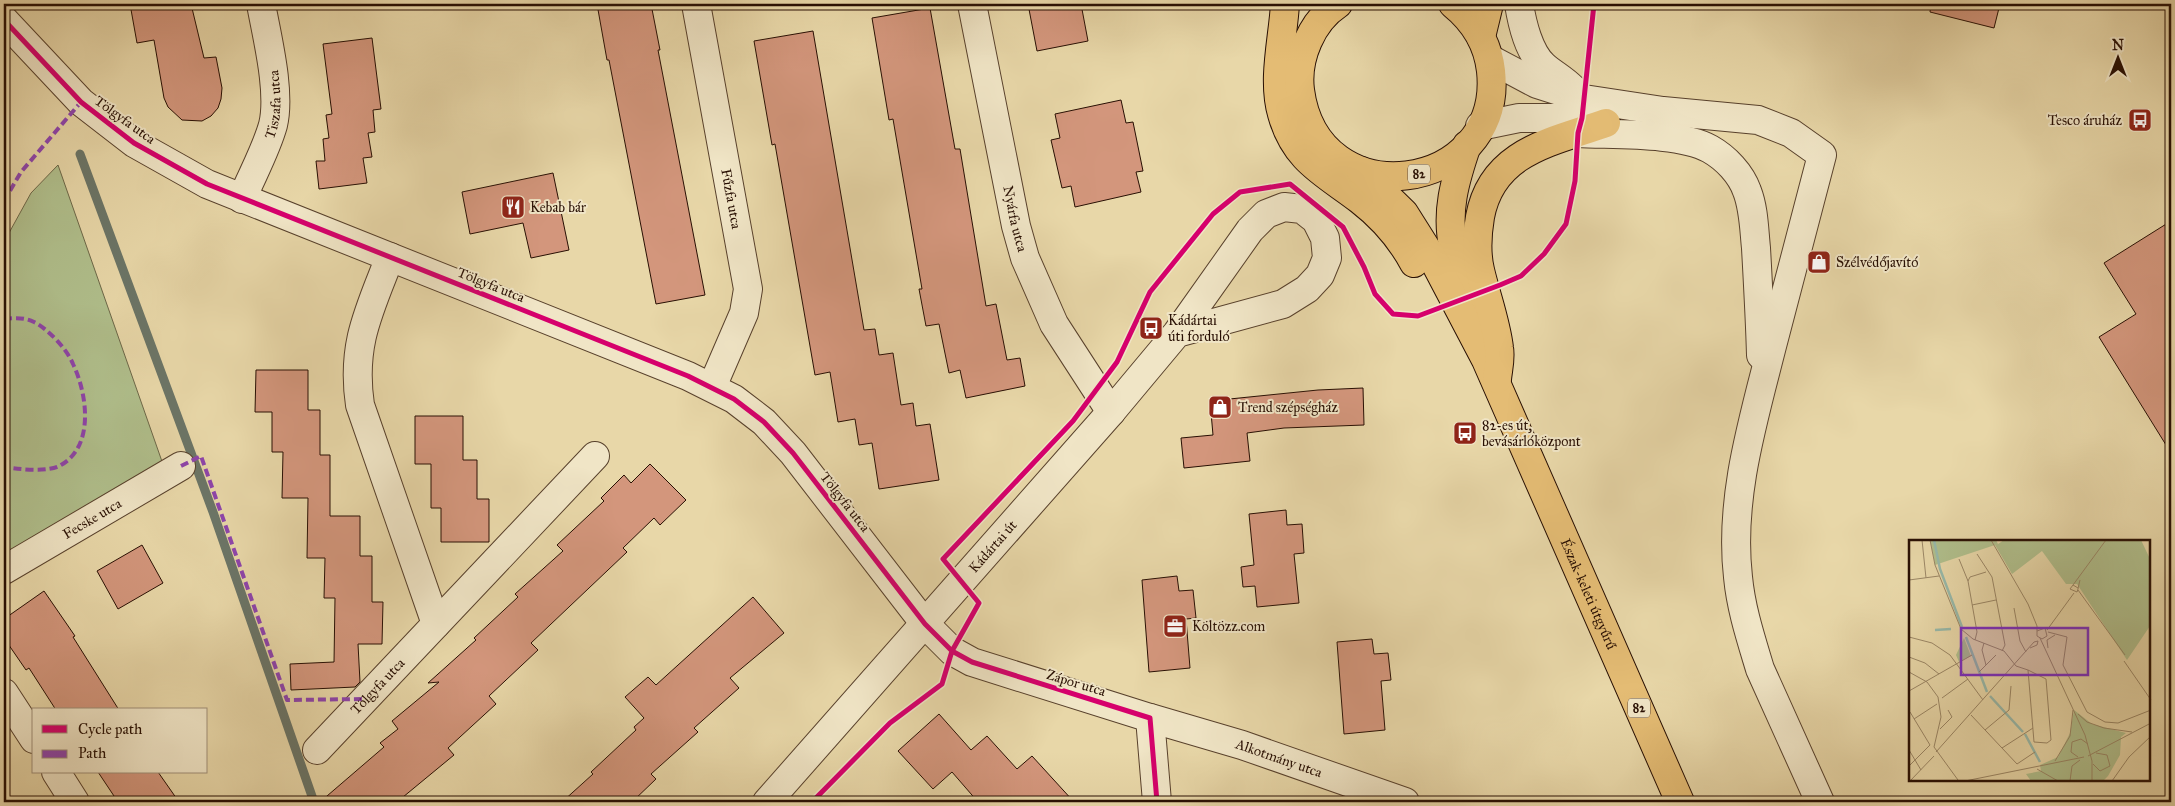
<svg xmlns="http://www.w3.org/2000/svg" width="2175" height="806" viewBox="0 0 2175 806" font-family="'IM FELL Great Primer',serif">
<rect width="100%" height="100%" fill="#e8d7a8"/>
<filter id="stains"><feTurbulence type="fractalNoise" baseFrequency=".004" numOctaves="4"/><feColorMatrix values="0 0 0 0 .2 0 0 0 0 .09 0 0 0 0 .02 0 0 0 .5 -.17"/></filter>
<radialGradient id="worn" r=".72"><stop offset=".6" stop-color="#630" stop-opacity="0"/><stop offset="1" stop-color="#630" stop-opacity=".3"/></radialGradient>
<path fill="#b0bf8c" stroke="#6c6748" d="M 58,165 L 165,470 L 4,567 L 4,242 L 31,193 Z"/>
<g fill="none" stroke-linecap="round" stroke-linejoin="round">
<path stroke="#6b7567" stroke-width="9" d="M 80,154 L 213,512 L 314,802"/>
</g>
<path fill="#d3967c" stroke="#280f03" d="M 130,4 L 191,4 L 204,58 L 216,57 L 222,88 L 221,99 L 218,108 L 211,116 L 202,121 L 182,120 L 168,107 L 164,98 L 154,40 L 137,43 Z
M 597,4 L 651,4 L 660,50 L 658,50 L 705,295 L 656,304 L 609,60 L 607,60 Z
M 1028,4 L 1081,4 L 1088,41 L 1037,51 Z
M 1931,4 L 2000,4 L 1994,28 L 1930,12 Z
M 930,8 L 955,149 L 960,149 L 986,306 L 996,304 L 1007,360 L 1020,358 L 1025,386 L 966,398 L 960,370 L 949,373 L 939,324 L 926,326 L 919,289 L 922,289 L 893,119 L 889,120 L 872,18 Z
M 813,31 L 864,330 L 875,329 L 879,355 L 893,353 L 901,405 L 913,403 L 916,426 L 930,424 L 939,480 L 879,489 L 872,443 L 859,445 L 855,419 L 838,422 L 830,372 L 815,375 L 775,144 L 772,145 L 754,41 Z
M 372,38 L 381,109 L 373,110 L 375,132 L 368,133 L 372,157 L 363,158 L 367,183 L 319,189 L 316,161 L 325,161 L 323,139 L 329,138 L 326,115 L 332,114 L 323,44 Z
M 1121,100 L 1126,123 L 1133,122 L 1143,171 L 1136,172 L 1141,192 L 1075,207 L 1071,186 L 1062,188 L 1051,140 L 1060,138 L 1055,114 Z
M 553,173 L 569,250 L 531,258 L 523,223 L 470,234 L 462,192 Z
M 2171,221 L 2171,453 L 2099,337 L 2136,314 L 2104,263 Z
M 256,370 L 308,370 L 308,410 L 320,410 L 320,455 L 330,455 L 330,516 L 360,516 L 360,556 L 372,556 L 372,602 L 383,602 L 382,644 L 358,644 L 360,682 L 355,687 L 291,690 L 290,664 L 334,662 L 335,598 L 324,598 L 325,558 L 307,558 L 308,498 L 282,498 L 283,452 L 272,452 L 272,412 L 255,412 Z
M 1363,388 L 1364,425 L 1284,428 L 1247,433 L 1250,461 L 1184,468 L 1181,438 L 1213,435 L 1210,401 L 1318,390 Z
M 415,416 L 463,416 L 463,460 L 477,460 L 477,499 L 489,499 L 489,542 L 441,542 L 441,508 L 431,508 L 431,464 L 415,464 Z
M 650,464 L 686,500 L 660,525 L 654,518 L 623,548 L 627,552 L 531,643 L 538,650 L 489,696 L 496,704 L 448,748 L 454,755 L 397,802 L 320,802 L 384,747 L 380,743 L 398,729 L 392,721 L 439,682 L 428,683 L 476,640 L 474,638 L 518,597 L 515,594 L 563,551 L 557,545 L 604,501 L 601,498 L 624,475 L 631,483 Z
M 1286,510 L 1287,525 L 1302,524 L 1304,553 L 1294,554 L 1299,603 L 1257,607 L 1255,586 L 1243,587 L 1241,567 L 1254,565 L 1249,514 Z
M 142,545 L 163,583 L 118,609 L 97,571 Z
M 1177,576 L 1179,591 L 1193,590 L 1196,618 L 1186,619 L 1190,668 L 1149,672 L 1142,580 Z
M 44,591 L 75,636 L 73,637 L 119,710 L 56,710 L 29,668 L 26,670 L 4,638 L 4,619 Z
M 753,597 L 784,633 L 730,678 L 739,688 L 694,728 L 698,732 L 651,774 L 656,779 L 632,802 L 562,802 L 593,774 L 591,772 L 636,730 L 634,727 L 644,718 L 625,697 L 648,677 L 656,685 Z
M 1372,639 L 1374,654 L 1388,653 L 1391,680 L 1381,681 L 1385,730 L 1344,734 L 1337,642 Z
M 939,714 L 971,750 L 987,736 L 1017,769 L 1032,756 L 1074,802 L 978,802 L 952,772 L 933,789 L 898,751 Z
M 98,772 L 158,772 L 179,802 L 118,802 Z"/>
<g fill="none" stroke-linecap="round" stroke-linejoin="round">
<g stroke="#58412c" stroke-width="30">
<g id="street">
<path id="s1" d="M 696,4 L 748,289 L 744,313 L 712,387"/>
<path id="s2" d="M 972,4 L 1016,226 L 1025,258 L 1054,324 L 1111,412"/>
<path d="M 1519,4 C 1522,23 1529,53 1544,66 C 1553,74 1563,79 1572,88"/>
<path d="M 4,20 L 81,102 L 134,143 L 207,184 L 688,376 L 734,399 L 764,422 L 793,453 L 925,624 L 952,651 L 972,662 L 1150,718 L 1157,802"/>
<path d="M 1490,59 L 1537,84 L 1584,99 L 1663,111 L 1758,120 L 1791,133 L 1822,155 C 1805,219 1789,282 1772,346 C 1753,421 1729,499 1738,577 C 1741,609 1751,639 1760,669 L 1820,802"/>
<path d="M 1480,126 L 1519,118 L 1582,118 L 1603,122"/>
<path d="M 1578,133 C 1613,135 1680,132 1710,149 C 1726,158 1741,174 1747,191 C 1754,209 1754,229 1756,248 C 1758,284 1760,319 1761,355"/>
<path id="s3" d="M 242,199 C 252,175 266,150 273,125 C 281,92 267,37 261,4"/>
<path d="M 390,257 C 369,311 351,345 360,405 L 436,624"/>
<path id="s4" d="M 4,570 L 181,466"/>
<path d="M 4,693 L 34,739"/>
<path id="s5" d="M 1150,718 L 1242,745 L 1405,802"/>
<path id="s6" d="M 317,750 L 595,456"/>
<path d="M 56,772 L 75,802"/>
<path id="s7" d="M 767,802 L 1111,412 L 1177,333 L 1250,230 L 1266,214 L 1284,207 L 1302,209 L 1316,220 L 1325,238 L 1327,258 L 1320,275 L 1307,289 L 1283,304 L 1177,333"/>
</g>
</g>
<g stroke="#280f03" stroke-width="30">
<g id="primary">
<path d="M 1285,4 C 1283,39 1272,80 1282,114 C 1295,161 1325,173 1360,200 C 1382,217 1401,239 1414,263"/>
<path d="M 1338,4 C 1312,21 1296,58 1300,90 C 1317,220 1504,194 1491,71 C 1488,44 1474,21 1453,4"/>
<path d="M 1481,37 L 1489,4"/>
<path d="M 1467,145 C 1455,180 1445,213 1454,250 C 1458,269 1466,287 1472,305"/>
<path id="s8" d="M 1361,171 L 1404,213 L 1433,259 L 1486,360 L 1680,802"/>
<path d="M 1497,379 C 1498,369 1501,358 1499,348 C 1496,322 1486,296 1480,270 C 1476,253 1477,235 1480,217 C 1492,151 1552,142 1606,123"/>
</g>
</g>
<use href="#street" stroke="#f0e5c6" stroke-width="28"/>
<use href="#primary" stroke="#e4bc74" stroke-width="28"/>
<path stroke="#8e44ad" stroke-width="4" stroke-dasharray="8 4" stroke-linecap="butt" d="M 4,201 L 21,172 L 81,102
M 4,319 C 14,318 24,317 34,322 C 48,329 67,349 73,364 C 87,393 95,446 61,465 C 48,473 18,469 4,467
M 181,466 L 201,456 L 287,700 L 365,699"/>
<g stroke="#f0e5c6" stroke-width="8">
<path id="cycleway" d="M 4,20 L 81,102 L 134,143 L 207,184 L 688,376 L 734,399 L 764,422 L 793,453 L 925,624 L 952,651 L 972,662 L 1150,718 L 1157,802
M 812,802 L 890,723 L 942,684 L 952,651 L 979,603 L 943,559 L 1073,421 L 1117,362 L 1150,292 L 1213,214 L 1240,192 L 1290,184 L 1343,227 L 1364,267 L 1375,294 L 1393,314 L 1418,316 L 1500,285 L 1521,276 L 1544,254 L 1566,224 L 1575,181 L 1578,133 L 1582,118 L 1594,4"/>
</g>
<use href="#cycleway" stroke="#d6006c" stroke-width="5"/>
</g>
<defs>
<g id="bus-square" transform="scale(1.25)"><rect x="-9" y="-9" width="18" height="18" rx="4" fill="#8f2418" stroke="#f0e5c6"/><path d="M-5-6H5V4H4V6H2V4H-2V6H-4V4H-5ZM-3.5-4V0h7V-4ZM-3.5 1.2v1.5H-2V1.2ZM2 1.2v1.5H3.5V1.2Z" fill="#fff"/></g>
<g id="restaurant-square" transform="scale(1.25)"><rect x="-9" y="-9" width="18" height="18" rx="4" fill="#8f2418" stroke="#f0e5c6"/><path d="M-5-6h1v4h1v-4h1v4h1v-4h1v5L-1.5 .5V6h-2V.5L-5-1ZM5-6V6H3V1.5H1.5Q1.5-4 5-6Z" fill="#fff"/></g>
<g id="shop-square" transform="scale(1.25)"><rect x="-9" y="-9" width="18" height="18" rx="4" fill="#8f2418" stroke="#f0e5c6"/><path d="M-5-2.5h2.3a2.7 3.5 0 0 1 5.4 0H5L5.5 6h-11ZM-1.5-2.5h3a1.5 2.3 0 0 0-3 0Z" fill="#fff"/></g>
<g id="office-square" transform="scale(1.25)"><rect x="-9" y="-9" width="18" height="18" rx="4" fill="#8f2418" stroke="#f0e5c6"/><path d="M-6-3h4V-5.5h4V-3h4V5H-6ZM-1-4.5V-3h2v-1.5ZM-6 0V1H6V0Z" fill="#fff"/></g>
</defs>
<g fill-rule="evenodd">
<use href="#bus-square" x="2140" y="120"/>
<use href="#restaurant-square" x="513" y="207"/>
<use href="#shop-square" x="1819" y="262"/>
<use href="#bus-square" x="1151" y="328"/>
<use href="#shop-square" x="1220" y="407"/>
<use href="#bus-square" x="1465" y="433"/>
<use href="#office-square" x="1175" y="626"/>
</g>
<g text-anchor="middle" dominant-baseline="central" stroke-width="4" stroke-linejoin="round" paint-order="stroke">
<g fill="#f0e5c6" stroke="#644f3e" stroke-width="1">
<rect x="1408" y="164.5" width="22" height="19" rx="4"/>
<rect x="1628" y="698.5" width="22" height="19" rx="4"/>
</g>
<g font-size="12" font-weight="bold" fill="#280f03">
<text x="1419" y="174">82</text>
<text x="1639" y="708">82</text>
</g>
<g font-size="14" fill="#280f03" stroke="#f0e5c6">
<text stroke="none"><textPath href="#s3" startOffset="101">Tiszafa utca</textPath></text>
<text transform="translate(125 120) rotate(36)">Tölgyfa utca</text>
<text stroke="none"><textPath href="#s1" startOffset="198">Fűzfa utca</textPath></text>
<text stroke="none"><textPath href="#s2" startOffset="219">Nyárfa utca</textPath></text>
<text transform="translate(491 285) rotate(22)">Tölgyfa utca</text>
<text transform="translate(845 502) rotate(52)">Tölgyfa utca</text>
<text stroke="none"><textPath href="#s4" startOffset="102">Fecske utca</textPath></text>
<text stroke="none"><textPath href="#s7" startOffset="341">Kádártai út</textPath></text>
<text stroke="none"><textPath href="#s8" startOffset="484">Észak-keleti útgyűrű</textPath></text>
<text transform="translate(1076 683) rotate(17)">Zápor utca</text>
<text stroke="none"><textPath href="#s6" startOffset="88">Tölgyfa utca</textPath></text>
<text stroke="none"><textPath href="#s5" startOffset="135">Alkotmány utca</textPath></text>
</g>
<g font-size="14" fill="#280f03" stroke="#f0e5c6" text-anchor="start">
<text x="2122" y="120" text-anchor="end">Tesco áruház</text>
<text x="530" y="207">Kebab bár</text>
<text x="1836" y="262">Szélvédőjavító</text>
<text x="1168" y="320">Kádártai<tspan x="1168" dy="16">úti forduló</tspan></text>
<text x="1238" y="407">Trend szépségház</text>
<text x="1482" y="425">82-es út,<tspan x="1482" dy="16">bevásárlóközpont</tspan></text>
<text x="1192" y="626">Költözz.com</text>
</g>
</g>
<g transform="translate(1909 540)">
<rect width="241" height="241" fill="#e8d7a8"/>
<path d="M 21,0 L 87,0 L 89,4 L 95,0 L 232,0 L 241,19 L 241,86 L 218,120 L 168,44 L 157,44 L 133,11 L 103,34 L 86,5 L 26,25 ZM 55,98 L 62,116 L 50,122 L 47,115 ZM 165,170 L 183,184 L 217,193 L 212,197 L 211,215 L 199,236 L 194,241 L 122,241 L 117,234 L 132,231 L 131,225 L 149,217 L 161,193 Z" fill="#b0bf8c"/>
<path fill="none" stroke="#97b9aa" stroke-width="2.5" d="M 25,0 L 31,29 L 53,87M 26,90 L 42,89M 57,97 L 78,152M 81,156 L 114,192M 116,194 L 131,222"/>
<path fill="none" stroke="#9b8766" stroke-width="1" d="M 13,0 L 17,38M 21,0 L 26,25 L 52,89 L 64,99 L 95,111 L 107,126 L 119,130 L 125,202 L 138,203 L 142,200 L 137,139 L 119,130M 82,0 L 119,64 L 128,86 L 128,96 L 133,99 L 138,96 L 136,88 L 128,91M 68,14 L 83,37 L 96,105 L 93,111M 50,19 L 59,41M 0,40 L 30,36M 164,45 L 197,0M 169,48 L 164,45 L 161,49 L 168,52 L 169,49 L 170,44 L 171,40M 169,50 L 216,115M 63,65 L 87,60M 105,68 L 111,101 L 117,112M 138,90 L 165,53M 139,92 L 158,97 L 154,125 L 178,172 L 196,182 L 209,183 L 242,170M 0,97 L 23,103 L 41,115 L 74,160M 131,98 L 176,195 L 183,221 L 183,241M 66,100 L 68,92 L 59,41 L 61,37 L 77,32M 75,103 L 73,110 L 77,125M 139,108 L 138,100 L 146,95M 0,117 L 16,123 L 30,134M 215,121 L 242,160M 0,132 L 18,142 L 29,157 L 32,177 L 25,207 L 49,240M 70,132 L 87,115M 0,151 L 63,115M 33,158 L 59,139M 169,174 L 178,182 L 195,188 L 223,192M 62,175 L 108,224 L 126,212M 5,179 L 28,164M 31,189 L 43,177 L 39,170M 76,190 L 100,170 L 102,146M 93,208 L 124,188M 0,210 L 12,230M 27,212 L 125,102 L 129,101 L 128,105 L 121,108M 179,216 L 242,183M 169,217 L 162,212 L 163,202 L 172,199 L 179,204M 146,221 L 161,196 L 164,170M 184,224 L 191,231 L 201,226 L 198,215 L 187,213M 0,226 L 21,205 L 1,172M 128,229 L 149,241M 1,241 L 25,216M 56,241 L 175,217M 161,241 L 163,226 L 171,220M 203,241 L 220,217 L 242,196"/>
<path fill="#7b2cbf" fill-opacity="0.15" stroke="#7b2cbf" stroke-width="2.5" d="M 52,88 L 179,88 L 179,135 L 52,135 Z"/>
<rect width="241" height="241" fill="none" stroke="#280f03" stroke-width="2.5"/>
</g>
<rect width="2175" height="806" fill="none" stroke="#e8d7a8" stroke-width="20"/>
<rect x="5" y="5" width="2165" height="796" fill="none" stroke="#280f03" stroke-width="2.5"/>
<rect x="10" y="10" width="2155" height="786" fill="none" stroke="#280f03"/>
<rect x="32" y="708" width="175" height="65" fill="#f0e5c6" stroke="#a08f78"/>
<rect x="42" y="725" width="25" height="8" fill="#d6006c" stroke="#a08f78"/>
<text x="78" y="734" font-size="15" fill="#280f03">Cycle path</text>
<rect x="42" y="750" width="25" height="8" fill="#8e44ad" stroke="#a08f78"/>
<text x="78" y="758" font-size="15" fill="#280f03">Path</text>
<g transform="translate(2118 58)" stroke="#f0e5c6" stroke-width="4" paint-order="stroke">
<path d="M0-4L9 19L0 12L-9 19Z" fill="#280f03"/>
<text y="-8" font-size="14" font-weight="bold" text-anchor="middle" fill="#280f03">N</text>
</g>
<rect width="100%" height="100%" filter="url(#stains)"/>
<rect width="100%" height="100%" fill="url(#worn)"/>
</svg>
